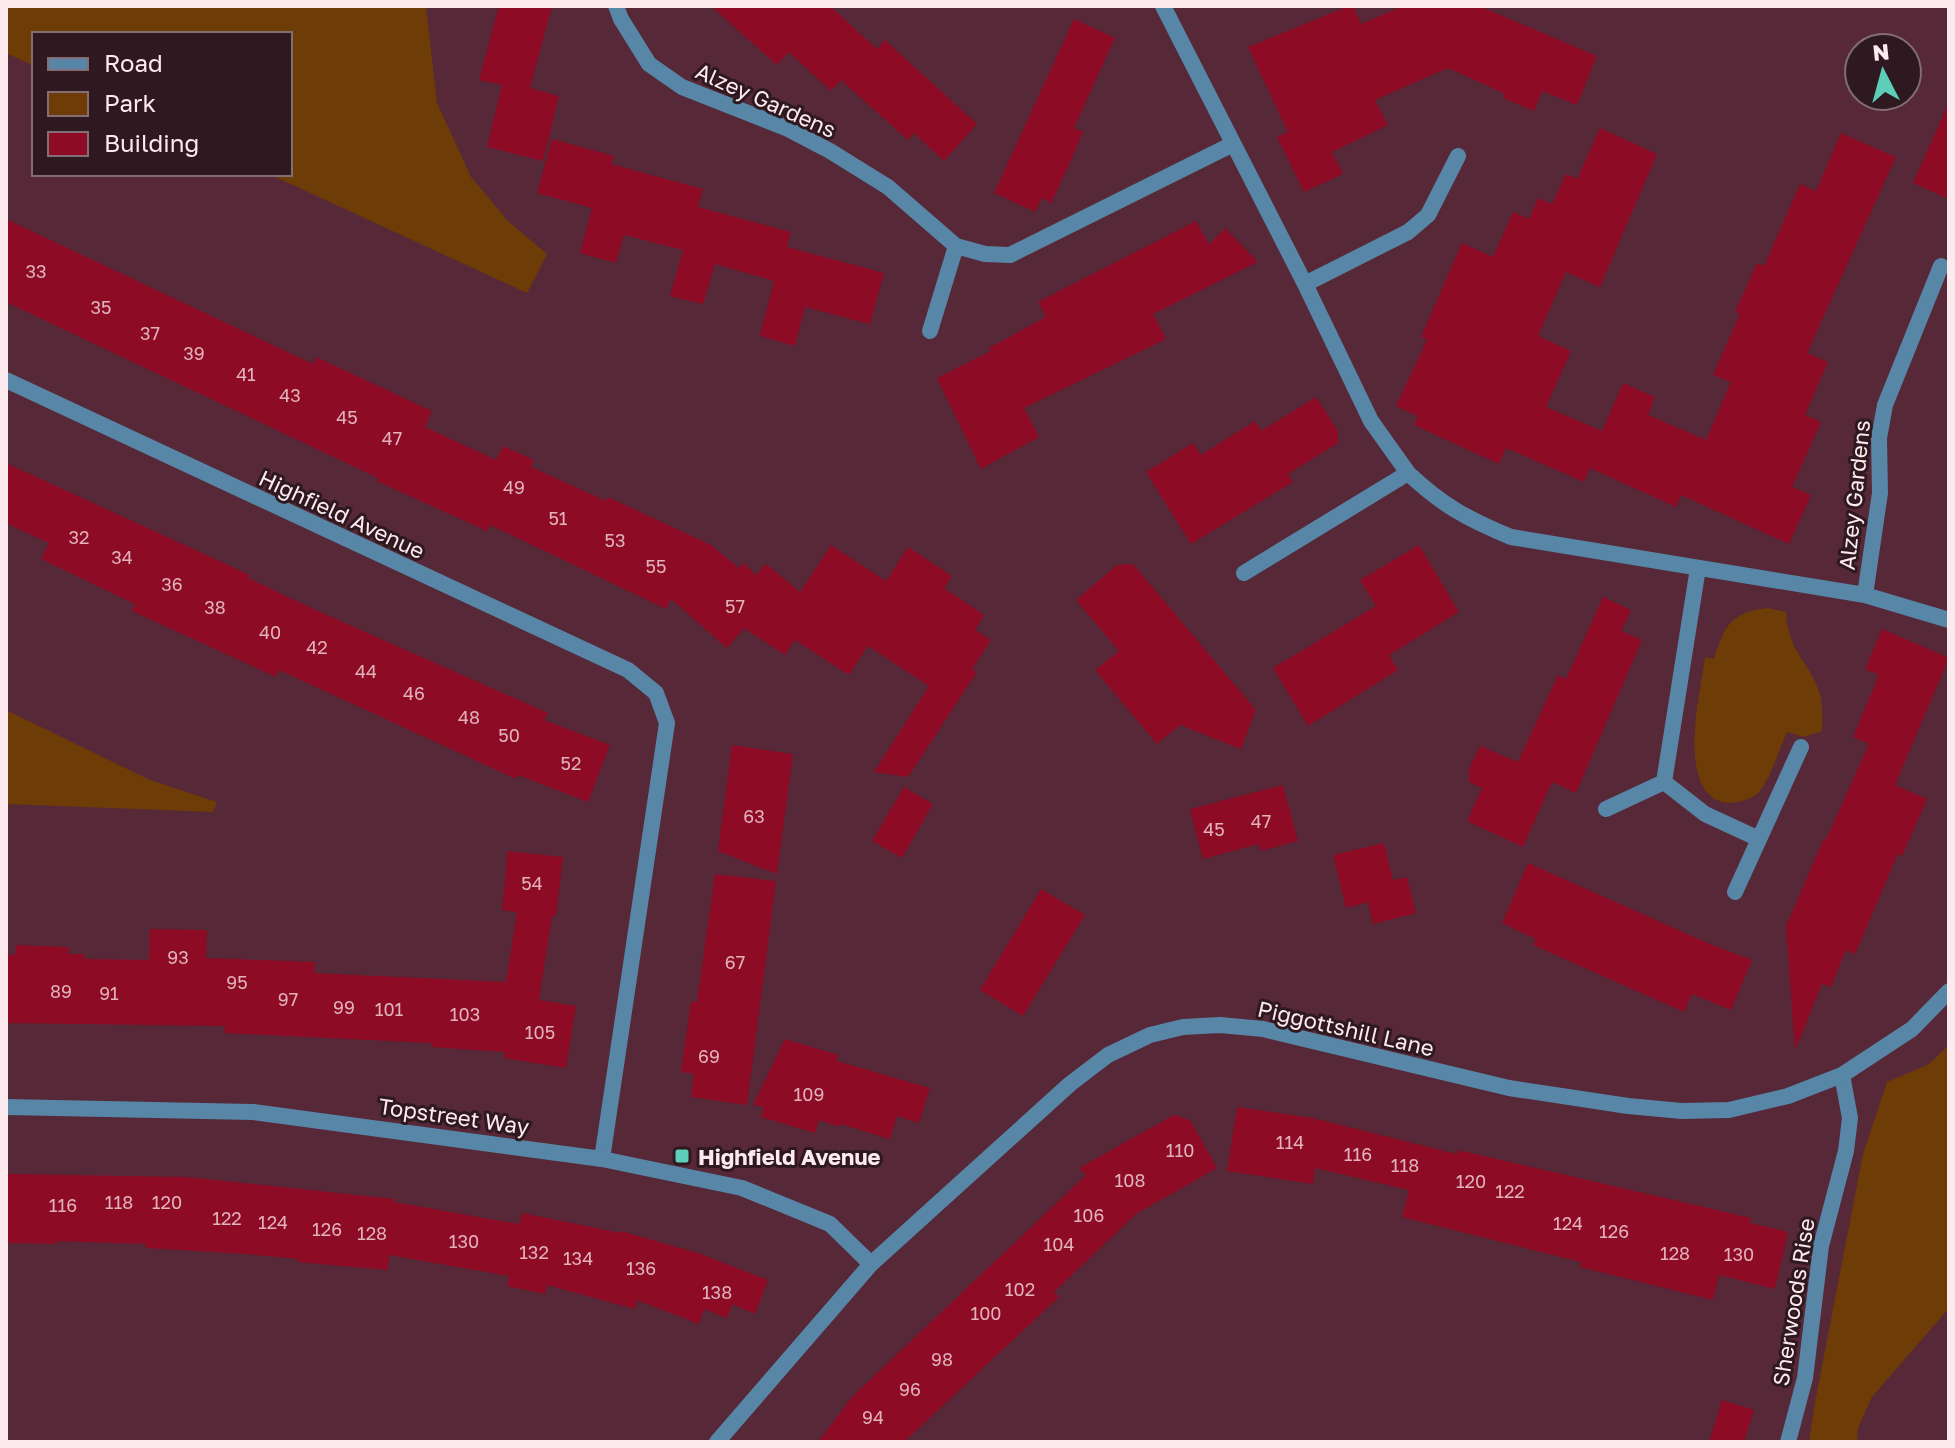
<svg xmlns="http://www.w3.org/2000/svg" width="1955" height="1448" viewBox="0 0 1955 1448" font-family="'Golos Text',sans-serif">
<rect width="100%" height="100%" fill="#562838"/>
<path fill="#6e3c07" d="M 6,6 L 426,6 L 437,103 L 471,177 L 509,222 L 547,254 L 527,293 L 269,174 L 290,174 L 290,34 L 34,34 L 34,66 L 6,53 Z
M 1768,608 L 1786,612 C 1788,653 1809,660 1820,694 C 1823,706 1822,718 1822,731 L 1804,737 L 1787,732 C 1779,750 1773,771 1762,788 C 1758,795 1750,799 1742,801 C 1709,810 1697,783 1695,755 C 1692,723 1701,688 1705,657 L 1714,659 C 1724,626 1731,612 1768,608 Z
M 6,710 L 150,780 L 217,802 L 213,812 L 6,804 Z
M 1949,1045 L 1949,1308 L 1872,1397 L 1858,1428 L 1857,1442 L 1809,1442 L 1815,1402 L 1863,1154 L 1887,1082 L 1929,1064 Z"/>
<path fill="#8d0b24" d="M 499,6 L 552,6 L 530,88 L 559,96 L 543,161 L 487,147 L 502,85 L 479,80 Z
M 711,6 L 830,6 L 877,49 L 885,40 L 977,124 L 944,161 L 914,133 L 908,140 L 841,80 L 831,91 L 789,52 L 777,65 Z
M 1349,6 L 1353,6 L 1361,24 L 1403,6 L 1479,6 L 1597,56 L 1577,105 L 1542,91 L 1534,111 L 1503,98 L 1505,94 L 1448,68 L 1375,100 L 1388,125 L 1332,152 L 1343,174 L 1304,192 L 1277,137 L 1288,132 L 1248,47 Z
M 1074,19 L 1115,38 L 1074,128 L 1083,132 L 1069,165 L 1051,203 L 1042,198 L 1035,212 L 994,193 Z
M 1949,102 L 1949,199 L 1913,183 Z
M 1600,128 L 1657,154 L 1600,287 L 1566,272 L 1538,336 L 1571,351 L 1546,407 L 1602,431 L 1623,383 L 1655,397 L 1648,415 L 1706,440 L 1731,382 L 1713,375 L 1740,314 L 1735,312 L 1757,263 L 1764,266 L 1800,184 L 1816,191 L 1841,133 L 1896,157 L 1807,353 L 1828,362 L 1805,415 L 1821,422 L 1792,487 L 1811,495 L 1789,544 L 1681,495 L 1676,507 L 1590,468 L 1584,482 L 1506,448 L 1499,464 L 1414,425 L 1418,416 L 1396,406 L 1427,340 L 1421,337 L 1462,243 L 1493,257 L 1513,212 L 1529,219 L 1538,198 L 1552,204 L 1566,174 L 1577,179 Z
M 552,139 L 614,156 L 611,164 L 703,189 L 698,207 L 791,232 L 787,247 L 884,273 L 870,324 L 805,307 L 795,346 L 760,336 L 774,281 L 715,264 L 703,304 L 670,296 L 683,250 L 624,235 L 616,263 L 580,253 L 592,208 L 537,193 Z
M 6,219 L 313,364 L 316,357 L 432,411 L 425,427 L 496,460 L 503,446 L 534,460 L 531,467 L 606,501 L 608,497 L 711,545 L 739,568 L 743,563 L 756,575 L 766,564 L 800,592 L 831,545 L 886,581 L 908,547 L 952,576 L 944,588 L 984,615 L 975,630 L 991,640 L 972,669 L 977,672 L 908,777 L 874,772 L 929,686 L 868,646 L 849,675 L 795,640 L 785,655 L 744,628 L 727,648 L 671,599 L 666,609 L 490,525 L 487,531 L 434,507 L 377,481 L 378,478 L 6,302 Z
M 1196,221 L 1209,245 L 1225,228 L 1258,262 L 1153,314 L 1166,339 L 1024,408 L 1039,437 L 981,469 L 937,378 L 991,351 L 989,348 L 1046,317 L 1038,302 Z
M 1316,397 L 1338,431 L 1338,443 L 1288,474 L 1293,482 L 1191,544 L 1146,472 L 1193,443 L 1201,455 L 1255,421 L 1261,431 Z
M 6,463 L 250,575 L 248,578 L 309,607 L 548,713 L 544,720 L 610,745 L 588,802 L 518,775 L 516,779 L 279,670 L 276,677 L 132,611 L 135,604 L 41,559 L 49,543 L 6,523 Z
M 1419,545 L 1459,612 L 1389,655 L 1398,670 L 1308,726 L 1273,668 L 1376,606 L 1360,580 Z
M 1133,564 L 1256,710 L 1241,749 L 1180,725 L 1157,744 L 1095,670 L 1119,651 L 1076,600 L 1117,565 Z
M 1603,597 L 1631,610 L 1621,631 L 1642,640 L 1576,793 L 1552,782 L 1523,847 L 1467,821 L 1482,788 L 1469,782 L 1469,769 L 1480,746 L 1518,762 L 1558,675 L 1566,679 Z
M 1882,629 L 1949,658 L 1895,785 L 1927,799 L 1902,856 L 1898,854 L 1855,954 L 1846,950 L 1831,987 L 1822,984 L 1795,1051 L 1786,926 L 1824,838 L 1826,840 L 1869,744 L 1853,737 L 1879,675 L 1865,669 Z
M 732,745 L 793,754 L 777,874 L 718,851 Z
M 1283,785 L 1298,841 L 1261,851 L 1259,844 L 1203,859 L 1190,809 Z
M 904,787 L 933,804 L 902,858 L 872,841 Z
M 1384,843 L 1393,880 L 1407,877 L 1416,913 L 1373,924 L 1368,902 L 1346,908 L 1333,855 Z
M 508,851 L 563,857 L 556,916 L 552,916 L 539,1000 L 576,1006 L 566,1068 L 504,1058 L 505,1052 L 431,1047 L 432,1043 L 224,1033 L 225,1026 L 6,1023 L 6,955 L 15,955 L 16,945 L 69,947 L 68,954 L 84,954 L 85,959 L 149,960 L 150,929 L 207,930 L 206,958 L 315,962 L 314,973 L 506,982 L 517,912 L 502,910 Z
M 1528,863 L 1710,944 L 1752,960 L 1731,1010 L 1692,994 L 1684,1012 L 1533,945 L 1536,939 L 1502,923 Z
M 715,874 L 776,881 L 747,1105 L 691,1097 L 694,1074 L 681,1072 L 691,1002 L 697,1002 Z
M 1041,889 L 1085,915 L 1023,1016 L 980,990 Z
M 785,1039 L 838,1055 L 837,1061 L 930,1088 L 919,1123 L 897,1116 L 890,1139 L 841,1124 L 840,1127 L 819,1120 L 815,1133 L 761,1117 L 764,1107 L 753,1105 Z
M 1237,1107 L 1313,1118 L 1457,1154 L 1458,1150 L 1751,1218 L 1750,1223 L 1788,1232 L 1775,1289 L 1719,1275 L 1713,1300 L 1580,1267 L 1581,1262 L 1402,1217 L 1409,1190 L 1315,1168 L 1313,1184 L 1227,1171 Z
M 1174,1115 L 1190,1120 L 1217,1168 L 1136,1214 L 1054,1292 L 1059,1297 L 904,1442 L 818,1442 L 852,1397 L 1086,1175 L 1079,1168 Z
M 6,1174 L 187,1177 L 395,1199 L 394,1202 L 519,1224 L 522,1213 L 621,1233 L 621,1231 L 698,1253 L 768,1280 L 755,1314 L 732,1304 L 727,1318 L 704,1309 L 699,1324 L 637,1300 L 635,1309 L 547,1285 L 545,1294 L 507,1286 L 509,1276 L 389,1255 L 388,1270 L 297,1262 L 298,1259 L 247,1254 L 146,1248 L 146,1244 L 57,1241 L 57,1244 L 6,1243 Z
M 1722,1400 L 1754,1410 L 1744,1442 L 1709,1442 Z"/>
<g fill="none" stroke-linecap="round" stroke-linejoin="round">
<path stroke="#5786a7" stroke-width="16" d="M 616,6 L 621,19 L 649,64 L 682,87 L 786,128 L 830,151 L 888,187 L 956,246 L 985,254 L 1010,255 L 1233,144
M 1163,6 L 1305,284 L 1371,421 L 1408,473
M 1941,266 L 1885,405 L 1879,438 L 1880,493 L 1865,595 L 1949,620
M 1305,284 L 1408,232 L 1428,215 L 1458,156
M 930,331 L 956,246
M 6,380 L 628,670 L 656,693 L 667,723 L 602,1159
M 1244,573 L 1408,473 C 1442,505 1467,519 1511,537 L 1865,595
M 1664,782 L 1698,568
M 1606,809 L 1664,782 L 1705,814 L 1759,839
M 1735,892 L 1801,747
M 1788,1442 L 1805,1378 L 1821,1246 L 1846,1151 L 1850,1118 L 1842,1075"/>
<path stroke="#5786a7" stroke-width="16" d="M 6,1107 L 253,1112 L 602,1159 L 742,1188 L 830,1224 L 871,1264
M 717,1442 L 871,1264 L 1070,1084 L 1108,1055 L 1150,1035 L 1183,1027 L 1220,1025 L 1263,1029 L 1509,1088 L 1628,1106 L 1682,1111 L 1729,1110 L 1788,1096 L 1842,1075 L 1912,1029 L 1949,991"/>
</g>
<rect fill="#5cceba" stroke="#2f1920" stroke-width="3" x="674" y="1148" width="16" height="16" rx="4"/>
<g text-anchor="middle" dominant-baseline="central" stroke-width="6" stroke-linejoin="round" paint-order="stroke">
<g font-size="18" fill="#e1b2bc">
<text x="36" y="271">33</text>
<text x="101" y="307">35</text>
<text x="150" y="333">37</text>
<text x="194" y="353">39</text>
<text x="246" y="374">41</text>
<text x="290" y="395">43</text>
<text x="347" y="417">45</text>
<text x="392" y="438">47</text>
<text x="514" y="487">49</text>
<text x="558" y="518">51</text>
<text x="79" y="537">32</text>
<text x="615" y="540">53</text>
<text x="122" y="557">34</text>
<text x="656" y="566">55</text>
<text x="172" y="584">36</text>
<text x="735" y="606">57</text>
<text x="215" y="607">38</text>
<text x="270" y="632">40</text>
<text x="317" y="647">42</text>
<text x="366" y="671">44</text>
<text x="414" y="693">46</text>
<text x="469" y="717">48</text>
<text x="509" y="735">50</text>
<text x="571" y="763">52</text>
<text x="754" y="816">63</text>
<text x="1261" y="821">47</text>
<text x="1214" y="829">45</text>
<text x="532" y="883">54</text>
<text x="178" y="957">93</text>
<text x="735" y="962">67</text>
<text x="237" y="982">95</text>
<text x="61" y="991">89</text>
<text x="109" y="993">91</text>
<text x="288" y="999">97</text>
<text x="344" y="1007">99</text>
<text x="389" y="1009">101</text>
<text x="465" y="1014">103</text>
<text x="540" y="1032">105</text>
<text x="709" y="1056">69</text>
<text x="809" y="1094">109</text>
<text x="1290" y="1142">114</text>
<text x="1180" y="1150">110</text>
<text x="1358" y="1154">116</text>
<text x="1405" y="1165">118</text>
<text x="1130" y="1180">108</text>
<text x="1471" y="1181">120</text>
<text x="1510" y="1191">122</text>
<text x="119" y="1202">118</text>
<text x="167" y="1202">120</text>
<text x="63" y="1205">116</text>
<text x="1089" y="1215">106</text>
<text x="227" y="1218">122</text>
<text x="273" y="1222">124</text>
<text x="1568" y="1223">124</text>
<text x="327" y="1229">126</text>
<text x="1614" y="1231">126</text>
<text x="372" y="1233">128</text>
<text x="464" y="1241">130</text>
<text x="1059" y="1244">104</text>
<text x="534" y="1252">132</text>
<text x="1675" y="1253">128</text>
<text x="1739" y="1254">130</text>
<text x="578" y="1258">134</text>
<text x="641" y="1268">136</text>
<text x="1020" y="1289">102</text>
<text x="717" y="1292">138</text>
<text x="986" y="1313">100</text>
<text x="942" y="1359">98</text>
<text x="910" y="1389">96</text>
<text x="873" y="1417">94</text>
</g>
<g font-size="22" fill="#fdeaef" stroke="#2f1920">
<text transform="translate(766 100) rotate(24)">Alzey Gardens</text>
<text transform="translate(1854 495) rotate(-84)">Alzey Gardens</text>
<text transform="translate(342 514) rotate(25)">Highfield Avenue</text>
<text transform="translate(1346 1028) rotate(13)">Piggottshill Lane</text>
<text transform="translate(454 1116) rotate(8)">Topstreet Way</text>
<text transform="translate(1793 1302) rotate(-81)">Sherwoods Rise</text>
</g>
<g font-size="22" font-weight="bold" fill="#fdeaef" stroke="#2f1920" text-anchor="start">
<text x="698" y="1156">Highfield Avenue</text>
</g>
</g>
<rect width="1955" height="1448" fill="none" stroke="#fdeaef" stroke-width="16"/>
<rect x="32" y="32" width="260" height="144" fill="#2f1920" stroke="#816d73" stroke-width="2"/>
<rect x="48" y="58" width="40" height="12" fill="#5786a7" stroke="#816d73" stroke-width="2"/>
<text x="104" y="72" font-size="24" fill="#fdeaef">Road</text>
<rect x="48" y="92" width="40" height="24" fill="#6e3c07" stroke="#816d73" stroke-width="2"/>
<text x="104" y="112" font-size="24" fill="#fdeaef">Park</text>
<rect x="48" y="132" width="40" height="24" fill="#8d0b24" stroke="#816d73" stroke-width="2"/>
<text x="104" y="152" font-size="24" fill="#fdeaef">Building</text>
<g transform="translate(1883 72) rotate(354)"><circle r="38" fill="#2f1920" stroke="#816d73" stroke-width="2"/>
<path d="M0-6L14 30L0 20L-14 30Z" fill="#5cceba"/>
<text y="-12" font-size="22" font-weight="bold" text-anchor="middle" fill="#fdeaef">N</text>
</g>
</svg>
